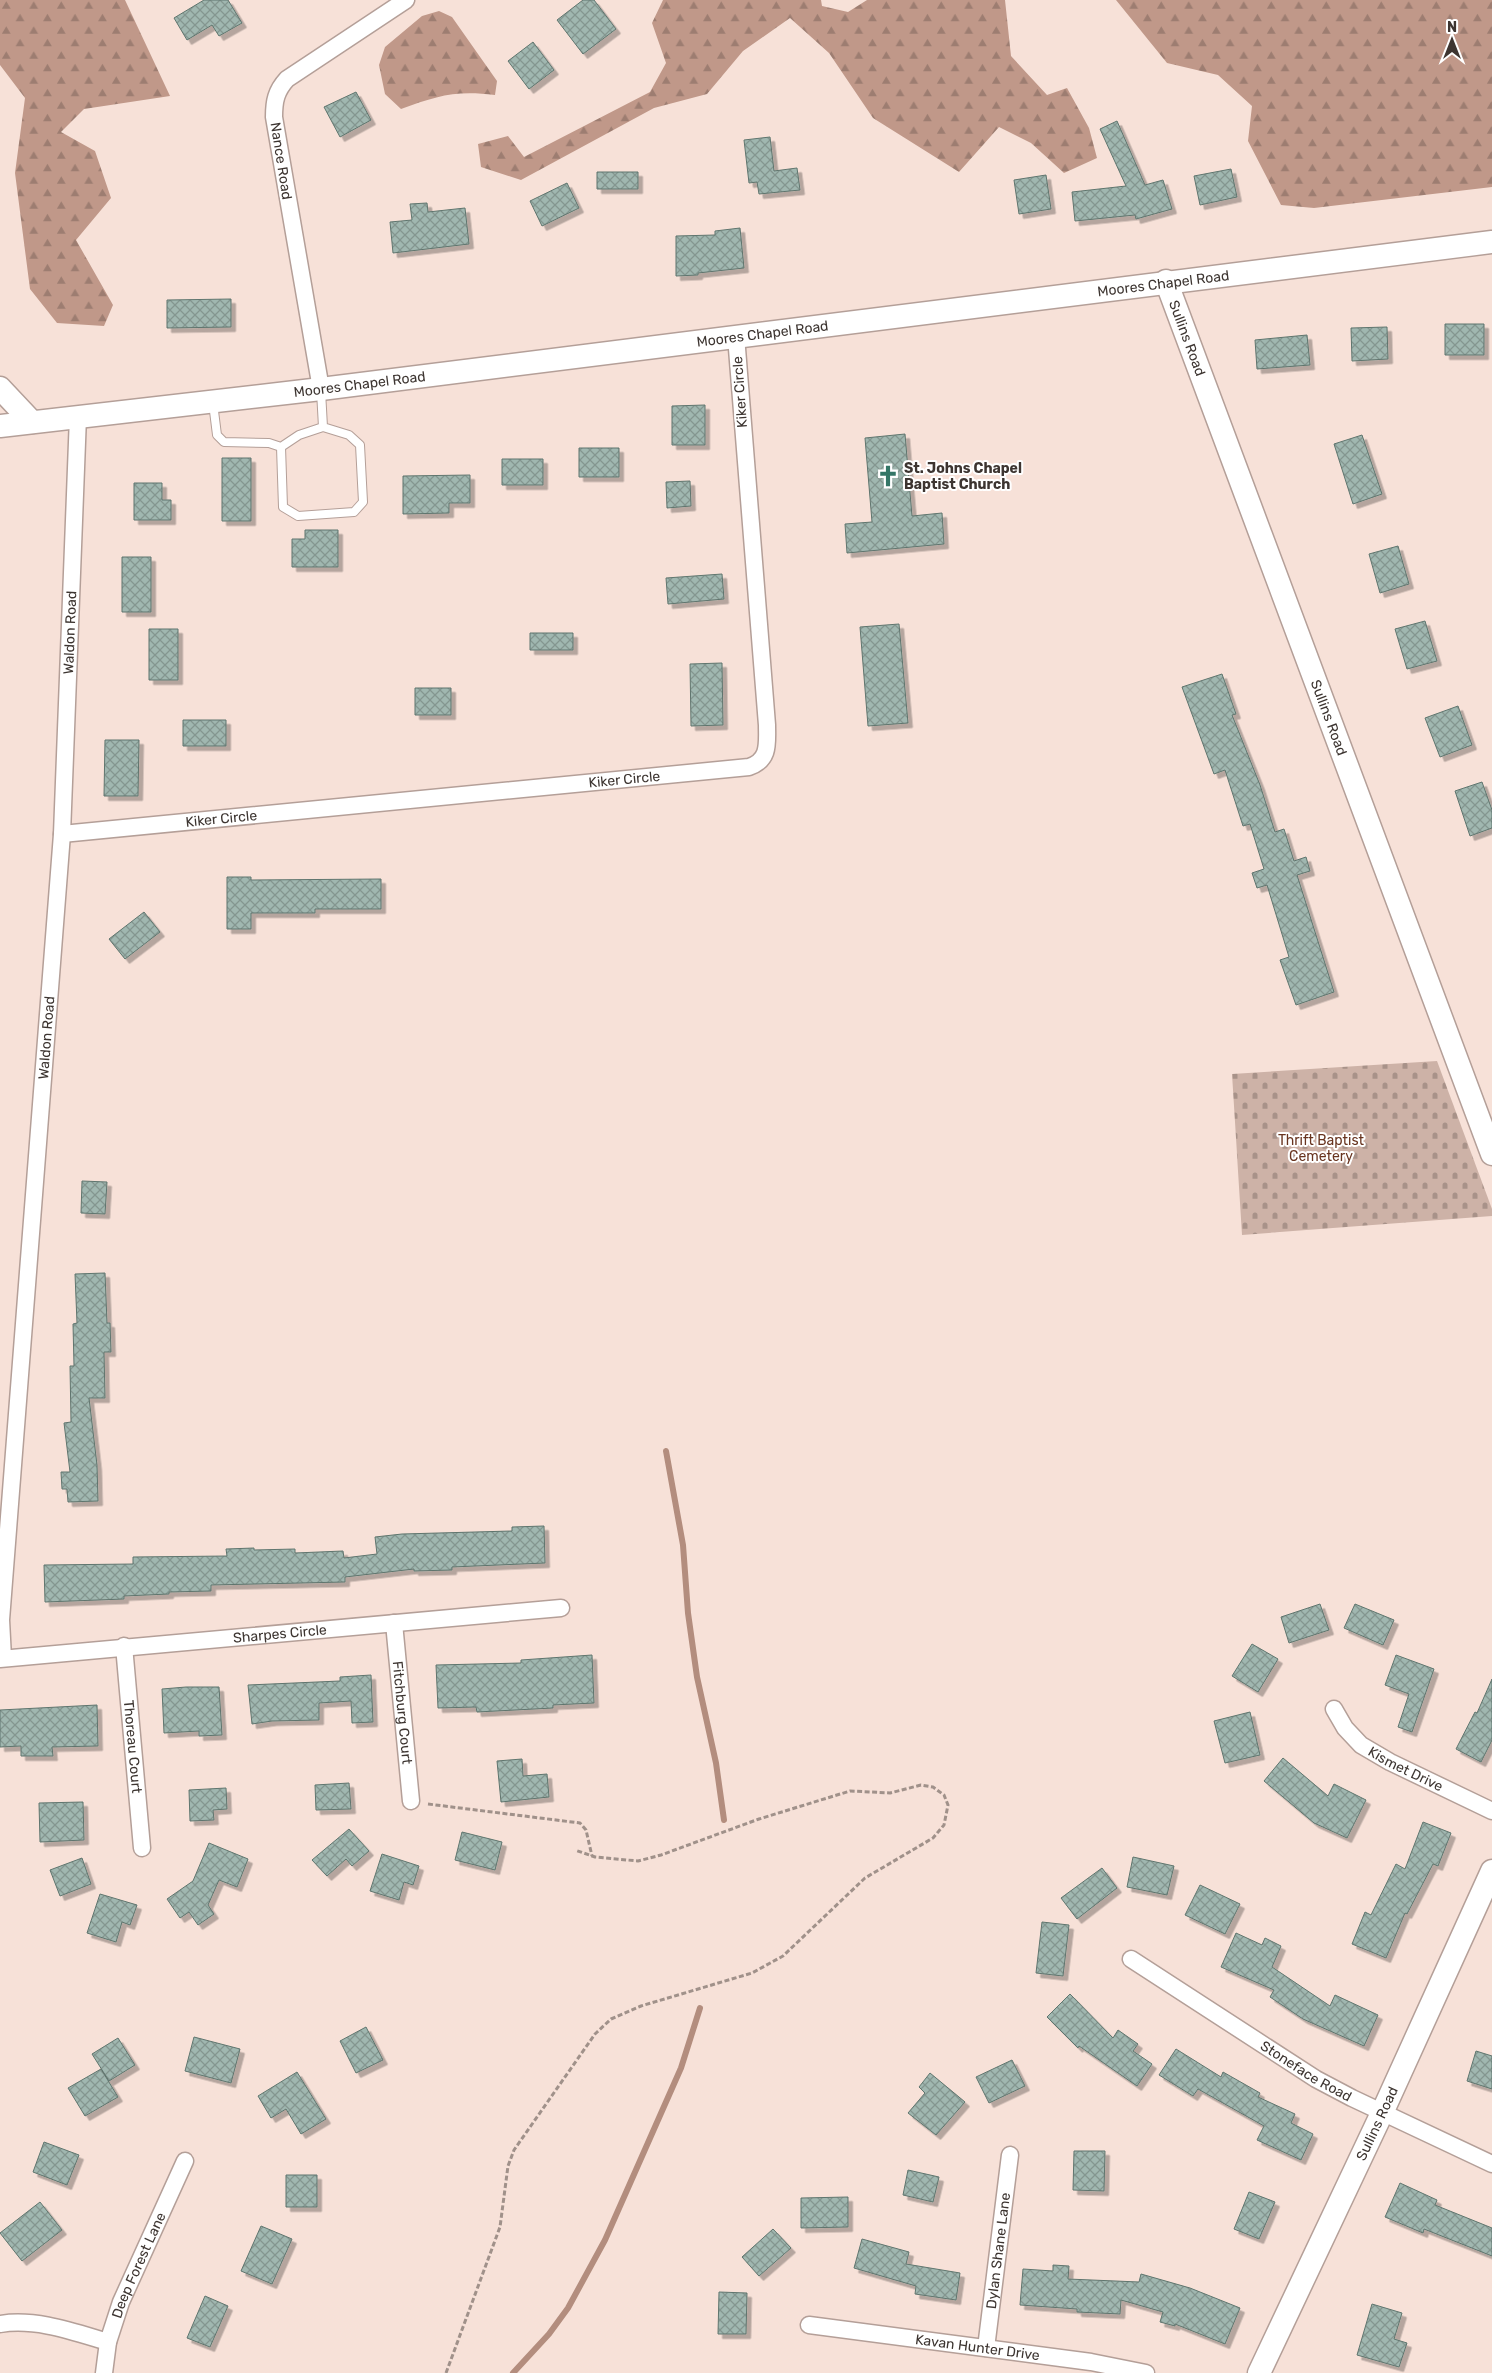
<svg xmlns="http://www.w3.org/2000/svg" width="1492" height="2373" viewBox="0 0 1492 2373" font-family="Rubik,sans-serif">
<defs>
<pattern id="forest-firs" width="22" height="20" patternUnits="userSpaceOnUse" patternTransform="scale(1.25)"><rect width="22" height="20" fill="#c09889"/><path d="M5 1l3.5 6h-7zM16 11l3.5 6h-7z" fill="#9d7d71"/></pattern>
<pattern id="cemetery-stones" width="16" height="16" patternUnits="userSpaceOnUse" patternTransform="scale(1.25)"><rect width="16" height="16" fill="#cdb2a7"/><path d="M2 7V4a2 2 0 0 1 4 0v3zM10 15v-3a2 2 0 0 1 4 0v3z" fill="#a89289"/></pattern>
<pattern id="building-cross-hatch" width="8" height="8" patternUnits="userSpaceOnUse" patternTransform="scale(1.25)"><rect width="8" height="8" fill="#a0b7b0"/><path d="M0 0l8 8M0 8l8-8" fill="none" stroke="#849690"/></pattern>
<filter id="shadow"><feDropShadow dx="4.5" dy="4.5" stdDeviation="0" flood-color="#0004"/></filter>
</defs>
<rect width="100%" height="100%" fill="#f7e1d8"/>
<path fill="url(#forest-firs)" d="M 0,0 L 125,0 L 170,96 L 84,109 L 61,132 L 95,151 L 111,198 L 76,240 L 113,305 L 104,326 L 57,323 L 30,289 L 15,173 L 25,98 L 0,65 Z
M 663,0 L 821,0 L 822,6 L 848,12 L 867,0 L 1005,0 L 1011,56 L 1047,95 L 1067,88 L 1089,128 L 1097,158 L 1064,173 L 1031,143 L 999,127 L 959,172 L 873,118 L 829,53 L 790,18 L 743,51 L 707,94 L 654,108 L 521,180 L 481,167 L 478,144 L 508,136 L 524,157 L 650,92 L 666,63 L 652,23 Z
M 1116,0 L 1492,0 L 1492,187 L 1314,208 L 1281,205 L 1248,141 L 1252,106 L 1218,75 L 1167,63 Z
M 439,11 L 452,17 L 497,81 L 495,95 C 455,90 437,96 401,109 L 385,94 L 379,65 L 385,47 L 422,16 Z"/>
<path fill="url(#cemetery-stones)" d="M 1437,1061 L 1492,1209 L 1492,1216 L 1242,1235 L 1232,1074 Z"/>
<g fill="none" stroke-linecap="round" stroke-linejoin="round">
<path stroke="#b38d7e" stroke-width="6" d="M 666,1451 L 683,1545 L 688,1613 L 697,1677 L 716,1763 L 724,1820
M 513,2373 L 549,2334 L 568,2308 L 605,2240 L 681,2068 L 700,2008"/>
</g>
<path fill="url(#building-cross-hatch)" stroke="#5f756e" filter="url(#shadow)" d="M 204,0 L 228,0 L 242,23 L 219,36 L 212,25 L 187,40 L 174,18 Z
M 583,0 L 594,0 L 616,29 L 583,54 L 557,20 Z
M 533,42 L 554,70 L 529,89 L 508,61 Z
M 356,92 L 371,120 L 340,137 L 324,107 Z
M 1117,121 L 1145,185 L 1163,180 L 1172,209 L 1136,219 L 1135,215 L 1075,221 L 1072,192 L 1126,186 L 1100,129 Z
M 770,137 L 774,171 L 797,168 L 800,190 L 759,194 L 757,182 L 749,183 L 744,140 Z
M 1231,169 L 1237,197 L 1200,205 L 1194,176 Z
M 597,172 L 638,172 L 638,189 L 597,189 Z
M 1046,175 L 1051,209 L 1019,214 L 1014,180 Z
M 567,183 L 579,208 L 542,226 L 530,201 Z
M 427,203 L 428,212 L 465,208 L 469,244 L 393,253 L 390,222 L 412,220 L 410,204 Z
M 740,228 L 744,268 L 698,273 L 698,275 L 676,276 L 676,236 L 715,235 L 715,231 Z
M 231,299 L 231,327 L 167,328 L 167,300 Z
M 1445,324 L 1484,324 L 1484,355 L 1445,355 Z
M 1387,327 L 1388,359 L 1352,361 L 1351,328 Z
M 1307,335 L 1310,365 L 1257,369 L 1255,340 Z
M 705,405 L 705,445 L 672,445 L 672,406 Z
M 905,434 L 912,516 L 942,513 L 944,544 L 847,553 L 845,524 L 872,522 L 865,438 Z
M 1362,435 L 1382,494 L 1353,504 L 1334,444 Z
M 579,448 L 619,448 L 619,477 L 579,477 Z
M 222,458 L 251,458 L 251,521 L 222,521 Z
M 502,459 L 543,459 L 543,485 L 502,485 Z
M 470,475 L 470,503 L 449,503 L 449,513 L 403,514 L 403,476 Z
M 690,481 L 691,506 L 667,508 L 666,482 Z
M 134,483 L 162,483 L 162,500 L 171,500 L 171,520 L 134,520 Z
M 305,530 L 338,530 L 338,567 L 292,567 L 292,539 L 305,539 Z
M 1398,546 L 1409,584 L 1380,593 L 1369,554 Z
M 122,557 L 151,557 L 151,612 L 122,612 Z
M 722,574 L 724,599 L 668,604 L 666,578 Z
M 1425,621 L 1437,661 L 1407,669 L 1395,629 Z
M 899,624 L 908,723 L 868,726 L 860,627 Z
M 149,629 L 178,629 L 178,680 L 149,680 Z
M 530,633 L 573,633 L 573,650 L 530,650 Z
M 722,663 L 723,725 L 691,726 L 690,664 Z
M 1222,674 L 1236,714 L 1232,715 L 1260,785 L 1275,832 L 1284,829 L 1294,861 L 1306,857 L 1310,871 L 1297,875 L 1334,992 L 1296,1005 L 1280,960 L 1289,957 L 1267,885 L 1257,888 L 1252,873 L 1264,869 L 1250,824 L 1243,826 L 1225,770 L 1214,774 L 1182,687 Z
M 415,688 L 451,688 L 451,715 L 415,715 Z
M 1458,706 L 1472,745 L 1440,757 L 1425,718 Z
M 183,720 L 226,720 L 226,746 L 183,746 Z
M 105,740 L 139,740 L 138,796 L 104,796 Z
M 1482,782 L 1492,810 L 1492,828 L 1470,836 L 1455,791 Z
M 227,877 L 251,877 L 251,880 L 381,879 L 381,909 L 315,909 L 315,913 L 251,913 L 251,929 L 227,929 Z
M 144,912 L 160,932 L 125,959 L 109,939 Z
M 82,1181 L 107,1182 L 105,1214 L 81,1213 Z
M 105,1273 L 107,1323 L 110,1323 L 111,1352 L 104,1352 L 105,1398 L 89,1398 L 97,1465 L 98,1501 L 68,1502 L 67,1489 L 62,1489 L 61,1472 L 70,1472 L 64,1423 L 71,1422 L 70,1366 L 74,1366 L 73,1324 L 77,1323 L 75,1274 Z
M 544,1526 L 545,1563 L 452,1567 L 452,1570 L 414,1571 L 414,1569 L 345,1577 L 345,1582 L 211,1585 L 211,1591 L 169,1592 L 169,1594 L 124,1596 L 124,1599 L 45,1602 L 44,1565 L 133,1564 L 133,1557 L 227,1556 L 226,1549 L 254,1548 L 254,1550 L 295,1549 L 295,1553 L 343,1551 L 344,1558 L 377,1554 L 375,1537 L 402,1534 L 512,1531 L 512,1527 Z
M 1320,1604 L 1329,1630 L 1289,1643 L 1281,1617 Z
M 1355,1604 L 1394,1620 L 1383,1645 L 1344,1628 Z
M 1252,1644 L 1278,1659 L 1258,1692 L 1232,1676 Z
M 592,1655 L 594,1703 L 553,1705 L 553,1708 L 477,1712 L 476,1707 L 438,1708 L 436,1665 L 521,1663 L 521,1660 Z
M 1396,1655 L 1434,1669 L 1412,1732 L 1398,1727 L 1409,1694 L 1385,1685 Z
M 371,1675 L 373,1722 L 352,1723 L 351,1701 L 319,1703 L 319,1720 L 272,1721 L 252,1724 L 248,1685 L 340,1681 L 340,1677 Z
M 1492,1679 L 1492,1740 L 1481,1762 L 1456,1749 L 1475,1712 L 1477,1713 Z
M 186,1687 L 219,1687 L 222,1735 L 199,1736 L 199,1731 L 164,1733 L 162,1689 Z
M 97,1705 L 98,1746 L 52,1747 L 53,1756 L 21,1756 L 21,1746 L 0,1747 L 0,1710 Z
M 1250,1712 L 1260,1755 L 1225,1763 L 1214,1721 Z
M 1283,1758 L 1328,1796 L 1334,1784 L 1366,1800 L 1347,1838 L 1314,1823 L 1264,1781 Z
M 522,1759 L 523,1776 L 547,1774 L 549,1797 L 501,1802 L 497,1761 Z
M 349,1783 L 351,1809 L 316,1810 L 315,1785 Z
M 226,1788 L 227,1809 L 213,1810 L 214,1820 L 190,1821 L 189,1790 Z
M 83,1802 L 84,1840 L 40,1842 L 39,1803 Z
M 1423,1822 L 1451,1833 L 1438,1866 L 1433,1864 L 1407,1914 L 1405,1913 L 1386,1958 L 1352,1944 L 1365,1912 L 1371,1915 L 1396,1864 L 1405,1869 Z
M 349,1829 L 369,1851 L 352,1866 L 346,1859 L 327,1876 L 312,1860 Z
M 462,1832 L 502,1842 L 495,1870 L 455,1860 Z
M 209,1843 L 248,1859 L 237,1887 L 219,1880 L 208,1905 L 214,1914 L 198,1925 L 189,1912 L 180,1918 L 167,1899 L 193,1881 Z
M 382,1854 L 419,1866 L 413,1885 L 404,1882 L 399,1900 L 370,1891 Z
M 1133,1857 L 1174,1866 L 1167,1895 L 1127,1887 Z
M 82,1858 L 91,1884 L 60,1896 L 50,1870 Z
M 1102,1868 L 1117,1888 L 1077,1919 L 1061,1898 Z
M 1200,1885 L 1240,1904 L 1225,1934 L 1185,1915 Z
M 100,1894 L 137,1905 L 130,1925 L 122,1922 L 116,1942 L 87,1933 Z
M 1042,1922 L 1069,1925 L 1063,1976 L 1036,1973 Z
M 1236,1933 L 1262,1945 L 1265,1938 L 1281,1946 L 1272,1967 L 1330,2006 L 1335,1995 L 1378,2015 L 1364,2046 L 1303,2019 L 1270,1997 L 1274,1990 L 1221,1967 Z
M 1070,1994 L 1113,2038 L 1118,2030 L 1138,2044 L 1133,2051 L 1152,2064 L 1137,2086 L 1079,2046 L 1078,2048 L 1047,2017 Z
M 366,2027 L 383,2060 L 356,2073 L 340,2041 Z
M 194,2037 L 240,2049 L 231,2083 L 185,2071 Z
M 118,2038 L 135,2065 L 109,2081 L 92,2054 Z
M 1176,2049 L 1221,2077 L 1223,2072 L 1260,2093 L 1258,2097 L 1295,2114 L 1291,2123 L 1313,2134 L 1301,2160 L 1257,2140 L 1264,2126 L 1198,2089 L 1193,2096 L 1159,2075 Z
M 1476,2051 L 1492,2056 L 1492,2089 L 1467,2081 Z
M 1012,2060 L 1025,2086 L 989,2103 L 976,2077 Z
M 101,2069 L 118,2097 L 85,2116 L 68,2088 Z
M 297,2072 L 326,2119 L 301,2134 L 286,2109 L 271,2118 L 258,2096 Z
M 930,2073 L 965,2102 L 936,2135 L 908,2113 L 925,2093 L 919,2087 Z
M 44,2142 L 79,2155 L 67,2185 L 33,2172 Z
M 1074,2151 L 1105,2151 L 1104,2191 L 1073,2190 Z
M 908,2170 L 939,2177 L 933,2202 L 903,2195 Z
M 286,2175 L 317,2175 L 317,2207 L 286,2207 Z
M 1400,2183 L 1437,2200 L 1435,2205 L 1492,2228 L 1492,2256 L 1424,2229 L 1423,2233 L 1385,2217 Z
M 1249,2192 L 1275,2202 L 1259,2239 L 1234,2229 Z
M 848,2197 L 848,2227 L 801,2228 L 801,2198 Z
M 40,2202 L 62,2230 L 22,2261 L 0,2233 Z
M 261,2226 L 292,2239 L 272,2284 L 241,2271 Z
M 773,2229 L 791,2248 L 759,2276 L 742,2257 Z
M 862,2239 L 909,2252 L 906,2264 L 960,2273 L 956,2300 L 915,2294 L 916,2286 L 854,2268 Z
M 1053,2265 L 1069,2266 L 1068,2279 L 1139,2282 L 1141,2274 L 1190,2288 L 1240,2308 L 1225,2344 L 1175,2324 L 1175,2326 L 1160,2322 L 1163,2312 L 1121,2300 L 1120,2314 L 1077,2312 L 1077,2309 L 1020,2305 L 1023,2269 L 1053,2271 Z
M 719,2292 L 747,2293 L 746,2334 L 718,2334 Z
M 205,2296 L 228,2306 L 210,2347 L 187,2338 Z
M 1372,2304 L 1402,2313 L 1394,2339 L 1407,2343 L 1399,2367 L 1357,2355 Z"/>
<g fill="none" stroke-linecap="round" stroke-linejoin="round">
<g stroke="#b49f98" stroke-width="10">
<path id="lane" d="M 321,391 L 323,427 L 349,435 L 360,445 L 363,502 L 354,512 L 298,516 L 283,507 L 281,447 L 299,435 L 323,427
M 213,403 L 217,435 L 224,442 L 269,443 L 281,447"/>
</g>
<g stroke="#b49f98" stroke-width="19">
<g id="street">
<path d="M 321,389 L 274,117 C 274,101 276,91 287,79 L 406,0"/>
<path id="s1" d="M 62,834 L 749,767 C 770,760 767,743 767,725 L 736,336"/>
<path id="s2" d="M 394,1623 L 411,1801"/>
<path id="s3" d="M 124,1646 L 142,1848"/>
<path id="s4" d="M 3,1658 L 1,1620 L 62,834 L 78,416"/>
<path id="s5" d="M 0,1659 L 561,1608"/>
<path id="s6" d="M 1334,1709 L 1345,1728 L 1361,1745 L 1390,1762 L 1492,1811"/>
<path id="s7" d="M 1131,1959 L 1316,2079 L 1352,2098 L 1492,2164"/>
<path d="M 0,2324 C 36,2318 74,2332 108,2342"/>
<path id="s8" d="M 809,2325 L 1091,2362 L 1146,2373"/>
<path id="s9" d="M 986,2348 L 1010,2155"/>
<path id="s10" d="M 104,2373 L 108,2342 L 121,2302 L 185,2161"/>
</g>
</g>
<g stroke="#b49f98" stroke-width="25">
<g id="secondary">
<path id="s11" d="M 1166,281 L 1492,1154"/>
<path d="M 0,388 L 32,422"/>
<path id="s12" d="M 0,426 L 321,389 L 1492,242"/>
<path id="s13" d="M 1259,2373 L 1382,2113 L 1492,1871"/>
</g>
</g>
<path stroke="#a0918a" stroke-width="3" stroke-dasharray="5 2.5" stroke-linecap="butt" d="M 428,1804 L 580,1823 L 586,1830 L 592,1856
M 446,2373 L 500,2227 L 508,2166 L 514,2150 L 595,2034 L 611,2019 L 641,2006 L 752,1973 L 783,1956 L 865,1878 L 933,1838 L 944,1825 L 948,1805 L 944,1795 L 933,1787 L 921,1785 L 890,1793 L 850,1791 L 759,1819 L 661,1855 L 638,1861 L 595,1857 L 575,1850"/>
<use href="#lane" stroke="#fff" stroke-width="8"/>
<use href="#street" stroke="#fff" stroke-width="16"/>
<use href="#secondary" stroke="#fff" stroke-width="22"/>
</g>
<defs>
<g id="church-bare" transform="scale(1.725)"><path d="M-1.2-6h2.4v3.5h3.3v2.4h-3.3V6h-2.4V-.1h-3.3v-2.4h3.3Z" fill="#347667" stroke="#fff" stroke-width="2.5" paint-order="stroke"/></g>
</defs>
<g fill-rule="evenodd">
<use href="#church-bare" x="888" y="476"/>
</g>
<g text-anchor="middle" dominant-baseline="central" stroke-width="4" stroke-linejoin="round" paint-order="stroke">
<g font-size="14" fill="#3d3531" stroke="#fff">
<text transform="translate(281 161) rotate(81)">Nance Road</text>
<text stroke="none"><textPath href="#s12" startOffset="1172">Moores Chapel Road</textPath></text>
<text stroke="none"><textPath href="#s12" startOffset="768">Moores Chapel Road</textPath></text>
<text stroke="none"><textPath href="#s11" startOffset="61">Sullins Road</textPath></text>
<text stroke="none"><textPath href="#s12" startOffset="362">Moores Chapel Road</textPath></text>
<text transform="translate(740 392) rotate(-94)">Kiker Circle</text>
<text stroke="none"><textPath href="#s4" startOffset="1028">Waldon Road</textPath></text>
<text stroke="none"><textPath href="#s11" startOffset="466">Sullins Road</textPath></text>
<text stroke="none"><textPath href="#s1" startOffset="565">Kiker Circle</textPath></text>
<text stroke="none"><textPath href="#s1" startOffset="160">Kiker Circle</textPath></text>
<text stroke="none"><textPath href="#s4" startOffset="622">Waldon Road</textPath></text>
<text stroke="none"><textPath href="#s5" startOffset="281">Sharpes Circle</textPath></text>
<text stroke="none"><textPath href="#s2" startOffset="90">Fitchburg Court</textPath></text>
<text stroke="none"><textPath href="#s3" startOffset="101">Thoreau Court</textPath></text>
<text stroke="none"><textPath href="#s6" startOffset="96">Kismet Drive</textPath></text>
<text stroke="none"><textPath href="#s7" startOffset="208">Stoneface Road</textPath></text>
<text stroke="none"><textPath href="#s13" startOffset="276">Sullins Road</textPath></text>
<text stroke="none"><textPath href="#s9" startOffset="98">Dylan Shane Lane</textPath></text>
<text stroke="none"><textPath href="#s10" startOffset="114">Deep Forest Lane</textPath></text>
<text stroke="none"><textPath href="#s8" startOffset="170">Kavan Hunter Drive</textPath></text>
</g>
<g font-size="14" font-weight="bold" fill="#3d3531" stroke="#fff" text-anchor="start">
<text x="904" y="468">St. Johns Chapel<tspan x="904" dy="16">Baptist Church</tspan></text>
</g>
<g font-size="14" fill="#68341f" stroke="#fff">
<text x="1321" y="1140">Thrift Baptist<tspan x="1321" dy="16">Cemetery</tspan></text>
</g>
</g>
<g transform="translate(1452 40)" stroke="#ffffff" stroke-width="4" paint-order="stroke">
<path d="M0-4L9 19L0 12L-9 19Z" fill="#3d3531"/>
<text y="-8" font-size="14" font-weight="bold" text-anchor="middle" fill="#3d3531">N</text>
</g>
</svg>
